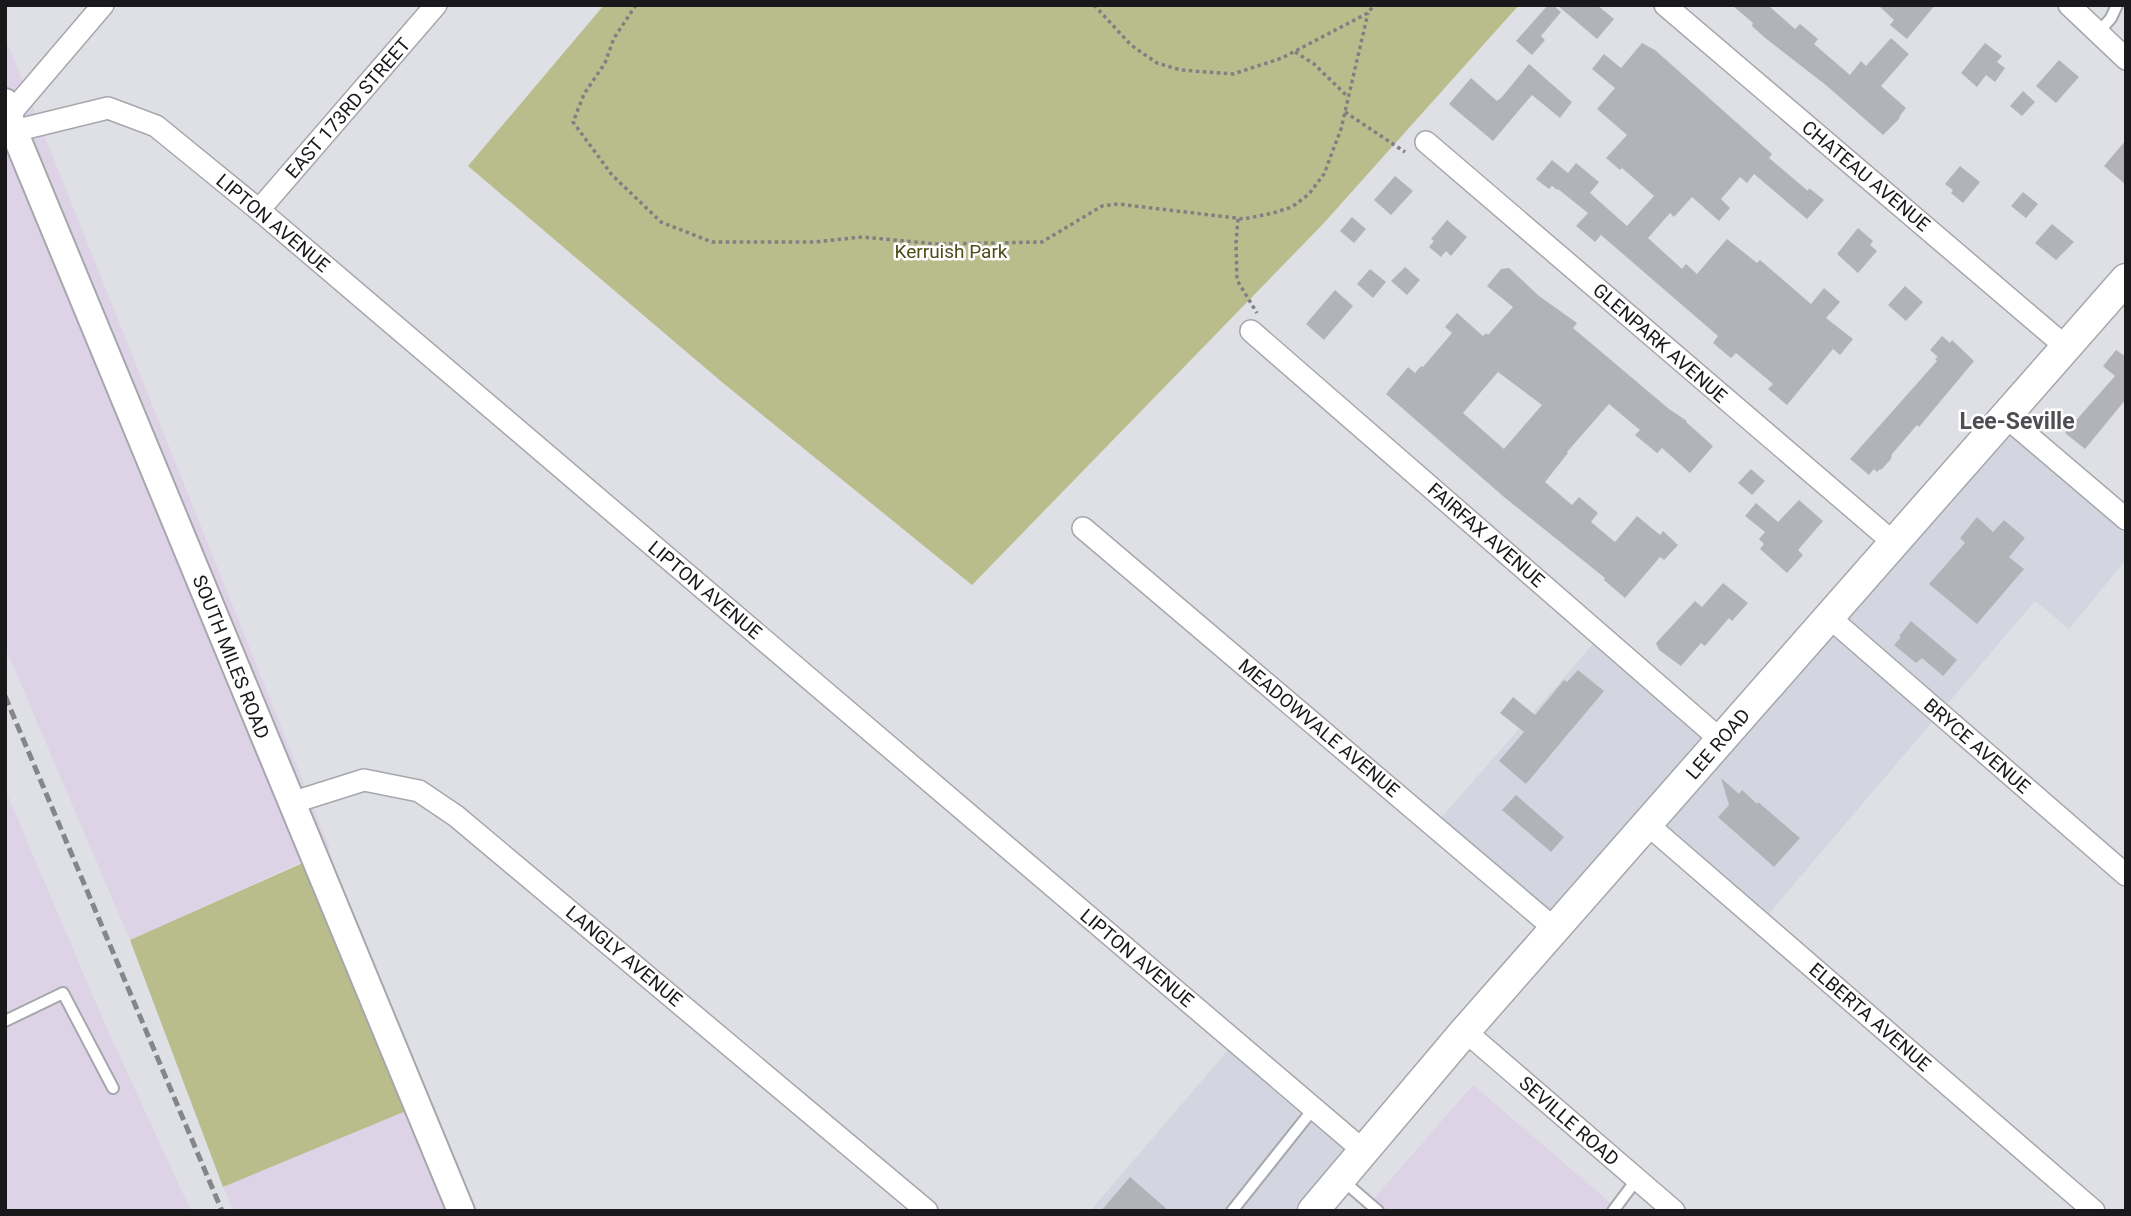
<svg xmlns="http://www.w3.org/2000/svg" width="2131" height="1216" viewBox="0 0 2131 1216" font-family="Roboto,sans-serif">
<rect width="100%" height="100%" fill="#dfe0e5"/>
<path fill="#d3d5e1" d="M 2005,416 L 2126,519 L 2126,560 L 2069,629 L 2035,601 L 1761,923 L 1647,824 L 1555,929 L 1434,826 L 1601,635 L 1721,739 Z
M 1235,1042 L 1365,1152 L 1313,1211 L 1090,1211 Z"/>
<path fill="#ddd2e6" d="M 5,37 L 330,849 L 130,940 L 5,647 Z
M 5,789 L 104,1022 L 191,1211 L 5,1211 Z
M 1473,1085 L 1620,1211 L 1363,1211 Z
M 429,1097 L 475,1211 L 234,1211 L 223,1187 Z"/>
<path fill="#b9bd8b" d="M 604,5 L 1519,5 L 1323,224 L 972,585 L 723,383 L 468,166 Z
M 314,858 L 418,1106 L 223,1187 L 130,940 Z"/>
<path fill="#b2b3b8" fill-rule="evenodd" d="M 1548,5 L 1553,5 L 1561,12 L 1541,36 L 1545,40 L 1532,55 L 1516,41 Z
M 1557,5 L 1597,5 L 1614,19 L 1597,39 Z
M 1732,5 L 1768,5 L 1795,29 L 1800,24 L 1818,39 L 1814,44 L 1850,75 L 1861,61 L 1866,66 L 1891,38 L 1909,54 L 1881,86 L 1906,108 L 1899,117 L 1900,118 L 1883,135 L 1827,86 L 1764,37 L 1752,26 L 1753,23 Z
M 1878,5 L 1935,5 L 1907,39 L 1890,25 L 1894,20 Z
M 1642,43 L 1655,50 L 1772,154 L 1769,158 L 1808,191 L 1809,188 L 1824,200 L 1807,219 L 1754,174 L 1747,183 L 1740,177 L 1721,199 L 1730,208 L 1719,221 L 1692,197 L 1674,217 L 1670,213 L 1648,238 L 1682,269 L 1686,264 L 1697,274 L 1727,239 L 1757,263 L 1760,260 L 1811,304 L 1824,288 L 1840,302 L 1826,318 L 1853,339 L 1840,355 L 1833,349 L 1787,405 L 1768,389 L 1773,384 L 1736,353 L 1731,358 L 1713,343 L 1718,336 L 1601,235 L 1595,242 L 1576,226 L 1588,213 L 1558,189 L 1557,190 L 1552,186 L 1549,189 L 1536,179 L 1552,160 L 1568,173 L 1576,163 L 1599,182 L 1590,193 L 1627,226 L 1654,196 L 1622,168 L 1620,170 L 1606,158 L 1627,135 L 1597,109 L 1615,88 L 1592,69 L 1604,54 L 1621,68 Z
M 1985,43 L 2002,56 L 1997,62 L 2005,68 L 1995,82 L 1986,75 L 1977,87 L 1961,73 Z
M 2059,60 L 2079,77 L 2056,103 L 2036,86 Z
M 1529,64 L 1572,102 L 1560,118 L 1532,95 L 1493,141 L 1449,104 L 1471,78 L 1497,101 L 1502,97 Z
M 2023,91 L 2035,102 L 2022,116 L 2010,106 Z
M 2126,140 L 2126,185 L 2104,166 Z
M 1960,166 L 1980,182 L 1963,203 L 1951,193 L 1953,190 L 1945,184 Z
M 1395,176 L 1413,191 L 1391,215 L 1374,200 Z
M 2023,192 L 2038,204 L 2026,218 L 2011,206 Z
M 1352,217 L 1366,229 L 1354,243 L 1340,231 Z
M 1447,220 L 1467,237 L 1451,256 L 1446,251 L 1441,257 L 1429,247 L 1434,241 L 1431,239 Z
M 2052,224 L 2074,242 L 2056,260 L 2035,243 Z
M 1858,228 L 1873,241 L 1870,245 L 1877,251 L 1858,273 L 1837,254 Z
M 1405,267 L 1420,280 L 1407,295 L 1391,281 Z
M 1509,268 L 1539,296 L 1577,323 L 1573,328 L 1669,409 L 1687,421 L 1686,422 L 1713,446 L 1690,473 L 1662,448 L 1657,453 L 1635,435 L 1640,430 L 1609,404 L 1567,452 L 1568,453 L 1545,482 L 1572,505 L 1579,497 L 1598,513 L 1591,522 L 1615,542 L 1637,516 L 1660,535 L 1663,531 L 1678,545 L 1664,560 L 1660,557 L 1625,598 L 1604,580 L 1605,578 L 1504,497 L 1386,394 L 1408,367 L 1415,373 L 1421,366 L 1423,367 L 1452,333 L 1445,327 L 1457,313 L 1483,336 L 1486,333 L 1488,335 L 1513,307 L 1487,286 L 1501,269 ZM 1498,372 L 1542,405 L 1504,449 L 1463,413 Z
M 1370,269 L 1386,282 L 1373,298 L 1357,284 Z
M 1905,286 L 1923,302 L 1906,321 L 1888,305 Z
M 1335,290 L 1353,306 L 1324,340 L 1306,324 Z
M 1942,336 L 1950,343 L 1952,340 L 1974,361 L 1919,427 L 1917,425 L 1892,454 L 1891,459 L 1881,470 L 1880,469 L 1877,472 L 1874,469 L 1869,475 L 1850,459 L 1937,361 L 1935,359 L 1938,357 L 1930,350 Z
M 2116,350 L 2126,357 L 2126,399 L 2085,449 L 2065,433 L 2115,376 L 2103,366 Z
M 1751,469 L 1765,481 L 1752,495 L 1738,483 Z
M 1799,500 L 1823,521 L 1798,550 L 1803,555 L 1787,573 L 1760,549 L 1764,544 L 1759,539 L 1765,532 L 1745,516 L 1756,503 L 1778,522 Z
M 1977,517 L 1993,532 L 2004,520 L 2025,538 L 2009,557 L 2024,569 L 1977,624 L 1929,584 L 1965,543 L 1960,538 Z
M 1723,583 L 1748,603 L 1732,621 L 1729,618 L 1705,646 L 1701,643 L 1681,666 L 1659,650 L 1656,643 L 1695,601 L 1702,607 Z
M 1911,621 L 1957,660 L 1943,676 L 1922,658 L 1916,663 L 1894,645 L 1901,637 L 1899,636 Z
M 1578,670 L 1604,691 L 1526,784 L 1499,761 L 1524,732 L 1500,713 L 1513,697 L 1535,715 L 1564,680 L 1567,682 Z
M 1721,778 L 1739,794 L 1742,790 L 1757,804 L 1758,802 L 1800,838 L 1774,867 L 1718,817 L 1729,805 Z
M 1516,795 L 1564,837 L 1551,852 L 1502,810 Z
M 1130,1177 L 1169,1211 L 1101,1211 Z"/>
<g fill="none" stroke-linecap="round" stroke-linejoin="round">
<g stroke="#a6a7ac" stroke-width="14">
<path id="service" d="M 2098,33 L 2111,18 L 2117,5
M 5,1021 L 63,993 L 113,1088
M 1341,1179 L 1378,1211
M 1232,1211 L 1314,1108
M 1613,1211 L 1637,1179"/>
</g>
<g stroke="#a6a7ac" stroke-width="24">
<path id="minor" d="M 1665,5 L 2066,347
M 2069,5 L 2126,59
M 10,114 L 103,5
M 14,131 L 108,108 L 156,126 L 259,210 L 1365,1152
M 1426,142 L 1894,543
M 259,210 L 436,5
M 1251,331 L 1721,740
M 2005,416 L 2126,519
M 1083,528 L 1555,929
M 1829,617 L 2126,875
M 291,803 L 364,780 L 419,791 L 456,816 L 927,1211
M 1647,824 L 2094,1211
M 1465,1031 L 1674,1211"/>
</g>
<g stroke="#a6a7ac" stroke-width="30">
<path id="tertiary" d="M 5,102 L 14,131 L 461,1211"/>
</g>
<g stroke="#a6a7ac" stroke-width="33">
<path id="secondary" d="M 1313,1211 L 1465,1031 L 2126,279"/>
</g>
<path stroke="#808084" stroke-width="3.5" stroke-dasharray="3.5 3.5" stroke-linecap="butt" d="M 636,5 L 614,38 L 605,63 L 584,94 L 573,122 L 612,175 L 661,222 L 712,242 L 815,242 L 862,237 L 937,244 L 1042,242 L 1102,206 L 1118,204 L 1244,219 L 1273,213 L 1292,207 L 1309,194 L 1324,174 L 1341,129 L 1368,13
M 1094,5 L 1131,45 L 1157,63 L 1181,70 L 1233,74 L 1282,58 L 1368,13 L 1374,5
M 1295,52 L 1314,64 L 1348,97
M 1345,112 L 1405,152
M 1238,219 L 1236,243 L 1237,280 L 1257,313"/>
<use href="#service" stroke="#fff" stroke-width="10"/>
<use href="#minor" stroke="#fff" stroke-width="21"/>
<use href="#tertiary" stroke="#fff" stroke-width="26"/>
<use href="#secondary" stroke="#fff" stroke-width="30"/>
<path stroke="#85868a" stroke-width="5" stroke-dasharray="10 5" stroke-linecap="butt" d="M 5,696 L 222,1211"/>
</g>
<g text-anchor="middle" dominant-baseline="central" stroke-width="5" stroke-linejoin="round" paint-order="stroke">
<g font-size="19" fill="#19191b" stroke="#fff">
<text transform="translate(348 108) rotate(-49)">EAST 173RD STREET</text>
<text transform="translate(1866 176) rotate(40)">CHATEAU AVENUE</text>
<text transform="translate(273 223) rotate(40)">LIPTON AVENUE</text>
<text transform="translate(1660 343) rotate(41)">GLENPARK AVENUE</text>
<text transform="translate(1486 535) rotate(41)">FAIRFAX AVENUE</text>
<text transform="translate(705 590) rotate(40)">LIPTON AVENUE</text>
<text transform="translate(231 657) rotate(68)">SOUTH MILES ROAD</text>
<text transform="translate(1319 728) rotate(40)">MEADOWVALE AVENUE</text>
<text transform="translate(1718 744) rotate(-49)">LEE ROAD</text>
<text transform="translate(1977 746) rotate(41)">BRYCE AVENUE</text>
<text transform="translate(624 956) rotate(40)">LANGLY AVENUE</text>
<text transform="translate(1137 958) rotate(40)">LIPTON AVENUE</text>
<text transform="translate(1870 1017) rotate(41)">ELBERTA AVENUE</text>
<text transform="translate(1569 1121) rotate(41)">SEVILLE ROAD</text>
</g>
<g font-size="19" fill="#4b4e19" stroke="#fff">
<text x="951" y="251">Kerruish Park</text>
</g>
<g font-size="23" font-weight="bold" fill="#4e4f53" stroke="#fff">
<text x="2017" y="421">Lee-Seville</text>
</g>
</g>
<rect width="2131" height="1216" fill="none" stroke="#19191b" stroke-width="14"/>
</svg>
